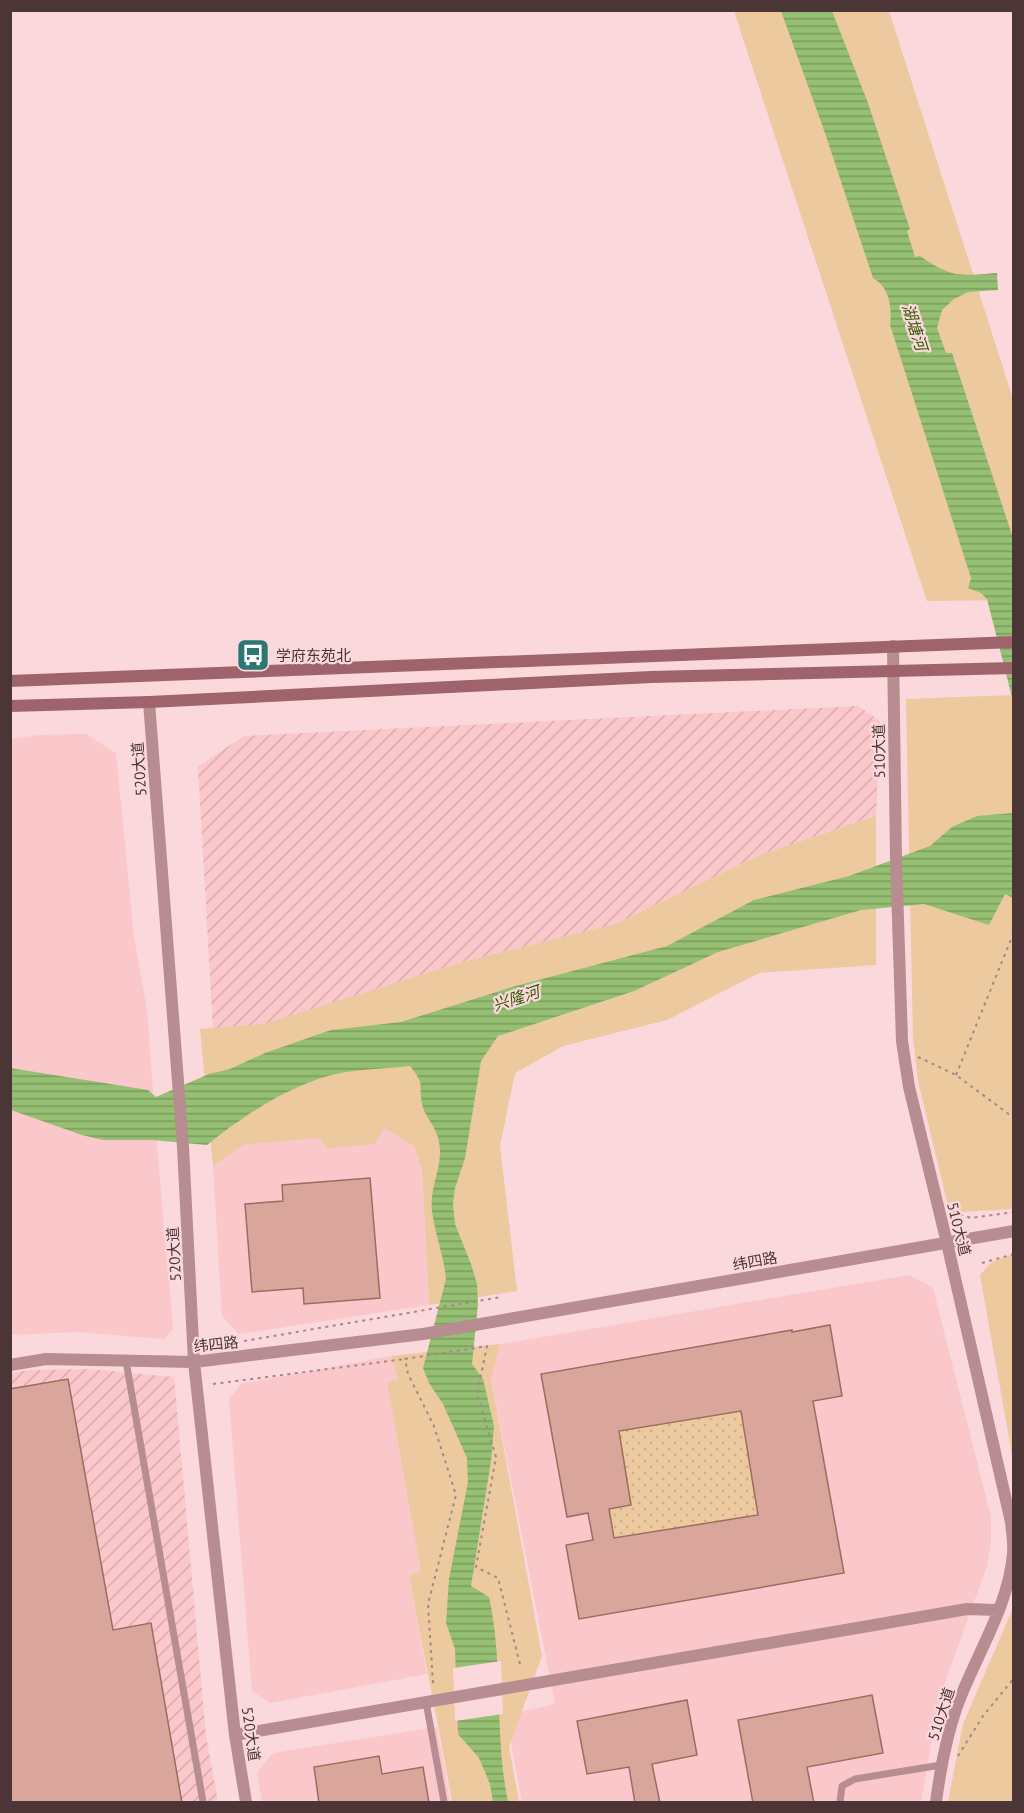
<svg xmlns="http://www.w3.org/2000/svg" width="1024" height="1813" viewBox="0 0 1024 1813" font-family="'PT Sans','Noto Sans SC',sans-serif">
<defs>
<pattern id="industrial-furrows" width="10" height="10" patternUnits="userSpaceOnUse" patternTransform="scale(1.5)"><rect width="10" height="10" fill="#fac7cb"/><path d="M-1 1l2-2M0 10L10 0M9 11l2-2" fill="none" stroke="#d8acaf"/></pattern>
<pattern id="garden-dots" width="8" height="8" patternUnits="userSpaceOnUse" patternTransform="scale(1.5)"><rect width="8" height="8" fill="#ecc99e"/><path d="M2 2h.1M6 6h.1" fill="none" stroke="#ccad89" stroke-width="1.8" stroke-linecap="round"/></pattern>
<pattern id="water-rules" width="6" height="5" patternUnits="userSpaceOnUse" patternTransform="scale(1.5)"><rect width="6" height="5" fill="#95bf72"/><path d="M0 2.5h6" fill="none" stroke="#7c9c5e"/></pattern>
</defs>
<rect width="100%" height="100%" fill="#fad8db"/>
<path fill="#fac7cb" d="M 86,734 L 116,753 L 134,937 L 147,1010 L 157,1146 L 173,1329 L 164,1339 L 76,1332 L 11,1335 L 10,739 L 39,735 Z
M 383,1128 L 414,1146 L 422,1169 L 429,1305 L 239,1334 L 222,1316 L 213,1166 L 243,1145 L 320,1138 Z
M 909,1275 L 933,1288 L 991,1517 L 991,1541 L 987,1566 L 944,1685 L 936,1716 L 921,1802 L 522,1802 L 506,1715 L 555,1704 L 491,1378 L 500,1344 Z
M 391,1356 L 398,1379 L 387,1382 L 421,1572 L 409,1575 L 427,1674 L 270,1703 L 252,1691 L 229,1399 L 241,1384 Z
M 437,1727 L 450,1802 L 262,1802 L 257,1772 L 273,1753 Z"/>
<path fill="url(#industrial-furrows)" d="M 858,706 L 880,721 L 876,816 L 760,855 L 615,924 L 466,961 L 263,1024 L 213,1028 L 198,767 L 244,736 Z
M 87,1369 L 174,1377 L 206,1736 L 218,1802 L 11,1802 L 11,1373 L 32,1370 Z"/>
<path fill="#ecc99e" d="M 734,11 L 889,11 L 1013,399 L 1013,600 L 927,601 Z
M 1013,695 L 1013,1209 L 962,1212 L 948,1206 L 918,1081 L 913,1038 L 906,699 Z
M 876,816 L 876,965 L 759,973 L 667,1020 L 563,1046 L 515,1073 L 500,1146 L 517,1291 L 429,1305 L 422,1169 L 414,1146 L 384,1128 L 375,1144 L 327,1148 L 319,1138 L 243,1145 L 213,1166 L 200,1029 L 263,1024 L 466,961 L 615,924 L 760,855 Z
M 1013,1254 L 1014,1254 L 1013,1461 L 980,1275 L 992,1262 Z
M 500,1344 L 491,1379 L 542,1656 L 509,1747 L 519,1802 L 452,1802 C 439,1726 423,1651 409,1575 L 421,1572 L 387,1382 L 398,1379 L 391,1356 Z
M 1013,1608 L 1013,1802 L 948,1802 L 963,1724 Z"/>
<path fill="url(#garden-dots)" d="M 741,1411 L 758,1515 L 614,1538 L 609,1509 L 619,1431 Z"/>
<path fill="url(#water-rules)" d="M 781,11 L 832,11 L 868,103 L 910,229 L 907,231 L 915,257 L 920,256 C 952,278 959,276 997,273 L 998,290 L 968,292 L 954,299 L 942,310 L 937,328 L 946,353 L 952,353 L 1013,538 L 1013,701 L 987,599 L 981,593 L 968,588 L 971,578 L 890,325 C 892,307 890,288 873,278 L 825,133 Z
M 1013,813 L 1013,898 L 1005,894 L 989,925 L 924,904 L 861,910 L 718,952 L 634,991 L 498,1036 L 481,1061 L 465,1158 L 455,1188 L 453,1204 L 455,1224 L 471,1264 L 477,1284 L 478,1304 L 472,1364 L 483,1379 L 494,1426 L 491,1461 L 471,1586 L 489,1597 C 504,1665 494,1735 508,1802 L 493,1802 L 490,1784 L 479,1758 L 458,1734 L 455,1649 L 446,1623 L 449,1579 L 468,1482 L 467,1458 L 443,1404 L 429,1383 L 423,1368 L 446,1279 C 444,1256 435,1234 432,1211 C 429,1187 444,1165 439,1142 C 437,1127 424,1116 422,1104 C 418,1083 426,1086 410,1066 C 385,1069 359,1069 336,1074 C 293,1083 241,1117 207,1145 L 152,1140 L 103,1140 L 82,1135 L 11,1110 L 10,1068 L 148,1090 L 156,1097 L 209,1074 L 230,1069 L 265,1053 L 331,1030 L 401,1022 L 512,987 L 667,946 L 754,900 L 849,876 L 930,846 L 952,827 L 977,816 Z"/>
<path fill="#fad8db" d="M 501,1661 L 503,1714 L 455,1721 L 453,1668 Z"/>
<path fill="#daa69b" stroke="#9c6c62" stroke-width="1.5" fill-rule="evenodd" d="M 370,1178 L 380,1298 L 304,1304 L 303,1288 L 252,1292 L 245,1204 L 283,1201 L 282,1185 Z
M 830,1325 L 842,1396 L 813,1401 L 844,1573 L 579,1619 L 566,1545 L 593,1540 L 588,1513 L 567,1517 L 541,1374 L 792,1330 L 792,1332 ZM 741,1411 L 758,1515 L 614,1538 L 609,1509 L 631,1505 L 619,1431 Z
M 68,1379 L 113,1630 L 151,1623 L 182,1803 L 10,1803 L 10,1389 Z
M 872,1695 L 883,1753 L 807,1767 L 814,1803 L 753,1803 L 738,1720 Z
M 687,1700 L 697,1755 L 652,1764 L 660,1803 L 635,1803 L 629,1767 L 587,1774 L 577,1721 Z
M 379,1756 L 382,1774 L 423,1767 L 429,1803 L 319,1803 L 314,1767 Z"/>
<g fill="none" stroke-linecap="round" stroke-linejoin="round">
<path stroke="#a3878a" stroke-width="2" stroke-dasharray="3 4.5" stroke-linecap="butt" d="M 918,1057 L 956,1075 L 1014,1118
M 956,1075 L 1014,932
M 953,1212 L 971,1218 L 1014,1212
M 982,1263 L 1014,1254
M 244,1341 L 501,1297
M 213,1384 L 405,1359
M 433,1683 L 428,1604 L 456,1495 L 434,1426 L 408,1374 L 405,1359 L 487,1346 L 477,1394 L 496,1457 L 476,1567 L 498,1578 L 521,1668
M 958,1756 L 983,1716 L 1014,1678"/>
<path stroke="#b78d91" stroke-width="7" d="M 126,1361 L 203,1802
M 426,1702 L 444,1802
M 840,1802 L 842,1786 L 855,1779 L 941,1765"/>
<path stroke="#b78d91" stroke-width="12" d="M 893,646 L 896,858 L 902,1041 L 909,1087 L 947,1243 L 1011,1522 C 1012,1533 1014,1544 1013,1554 C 1008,1609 974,1658 956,1709 C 946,1739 940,1771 936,1802
M 149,702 L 183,1147 L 194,1362 L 235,1735 L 246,1802
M 10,1365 L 46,1359 L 194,1362 L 423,1334 L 1014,1231
M 235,1735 L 967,1609 L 998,1610"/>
<path stroke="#9f646b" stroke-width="12" d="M 10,681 L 1014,642
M 10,706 L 149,702 L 651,677 L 1014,668"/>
</g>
<defs>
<g id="bus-square" transform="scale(1.725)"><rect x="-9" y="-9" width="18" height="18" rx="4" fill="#2c7673" stroke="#fad8db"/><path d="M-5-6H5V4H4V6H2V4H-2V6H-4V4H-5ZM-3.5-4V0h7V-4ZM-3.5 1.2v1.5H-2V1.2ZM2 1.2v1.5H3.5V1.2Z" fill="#fff"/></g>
</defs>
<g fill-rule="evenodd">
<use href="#bus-square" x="253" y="655"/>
</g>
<g text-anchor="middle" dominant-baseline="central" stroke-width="4.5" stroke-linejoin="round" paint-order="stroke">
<g font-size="15" fill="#4b3537" stroke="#fad8db" text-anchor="start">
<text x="276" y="655">学府东苑北</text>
</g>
<g font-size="15" fill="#4b3537" stroke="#fad8db">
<text transform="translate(879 751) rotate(-91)">510大道</text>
<text transform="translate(139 769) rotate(-94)">520大道</text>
<text transform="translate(959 1229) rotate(76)">510大道</text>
<text transform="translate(174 1254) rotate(-93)">520大道</text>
<text transform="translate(755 1261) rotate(-10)">纬四路</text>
<text transform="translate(216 1344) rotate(-6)">纬四路</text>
<text transform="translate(941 1714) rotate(-72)">510大道</text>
<text transform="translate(251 1734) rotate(82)">520大道</text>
</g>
<g font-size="16" font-style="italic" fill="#345904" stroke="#fad8db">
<text transform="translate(915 327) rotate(72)">湖塘河</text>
<text transform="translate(516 998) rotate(-18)">兴隆河</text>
</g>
</g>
<rect width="1024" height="1813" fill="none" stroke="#4b3537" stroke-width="24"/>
</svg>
